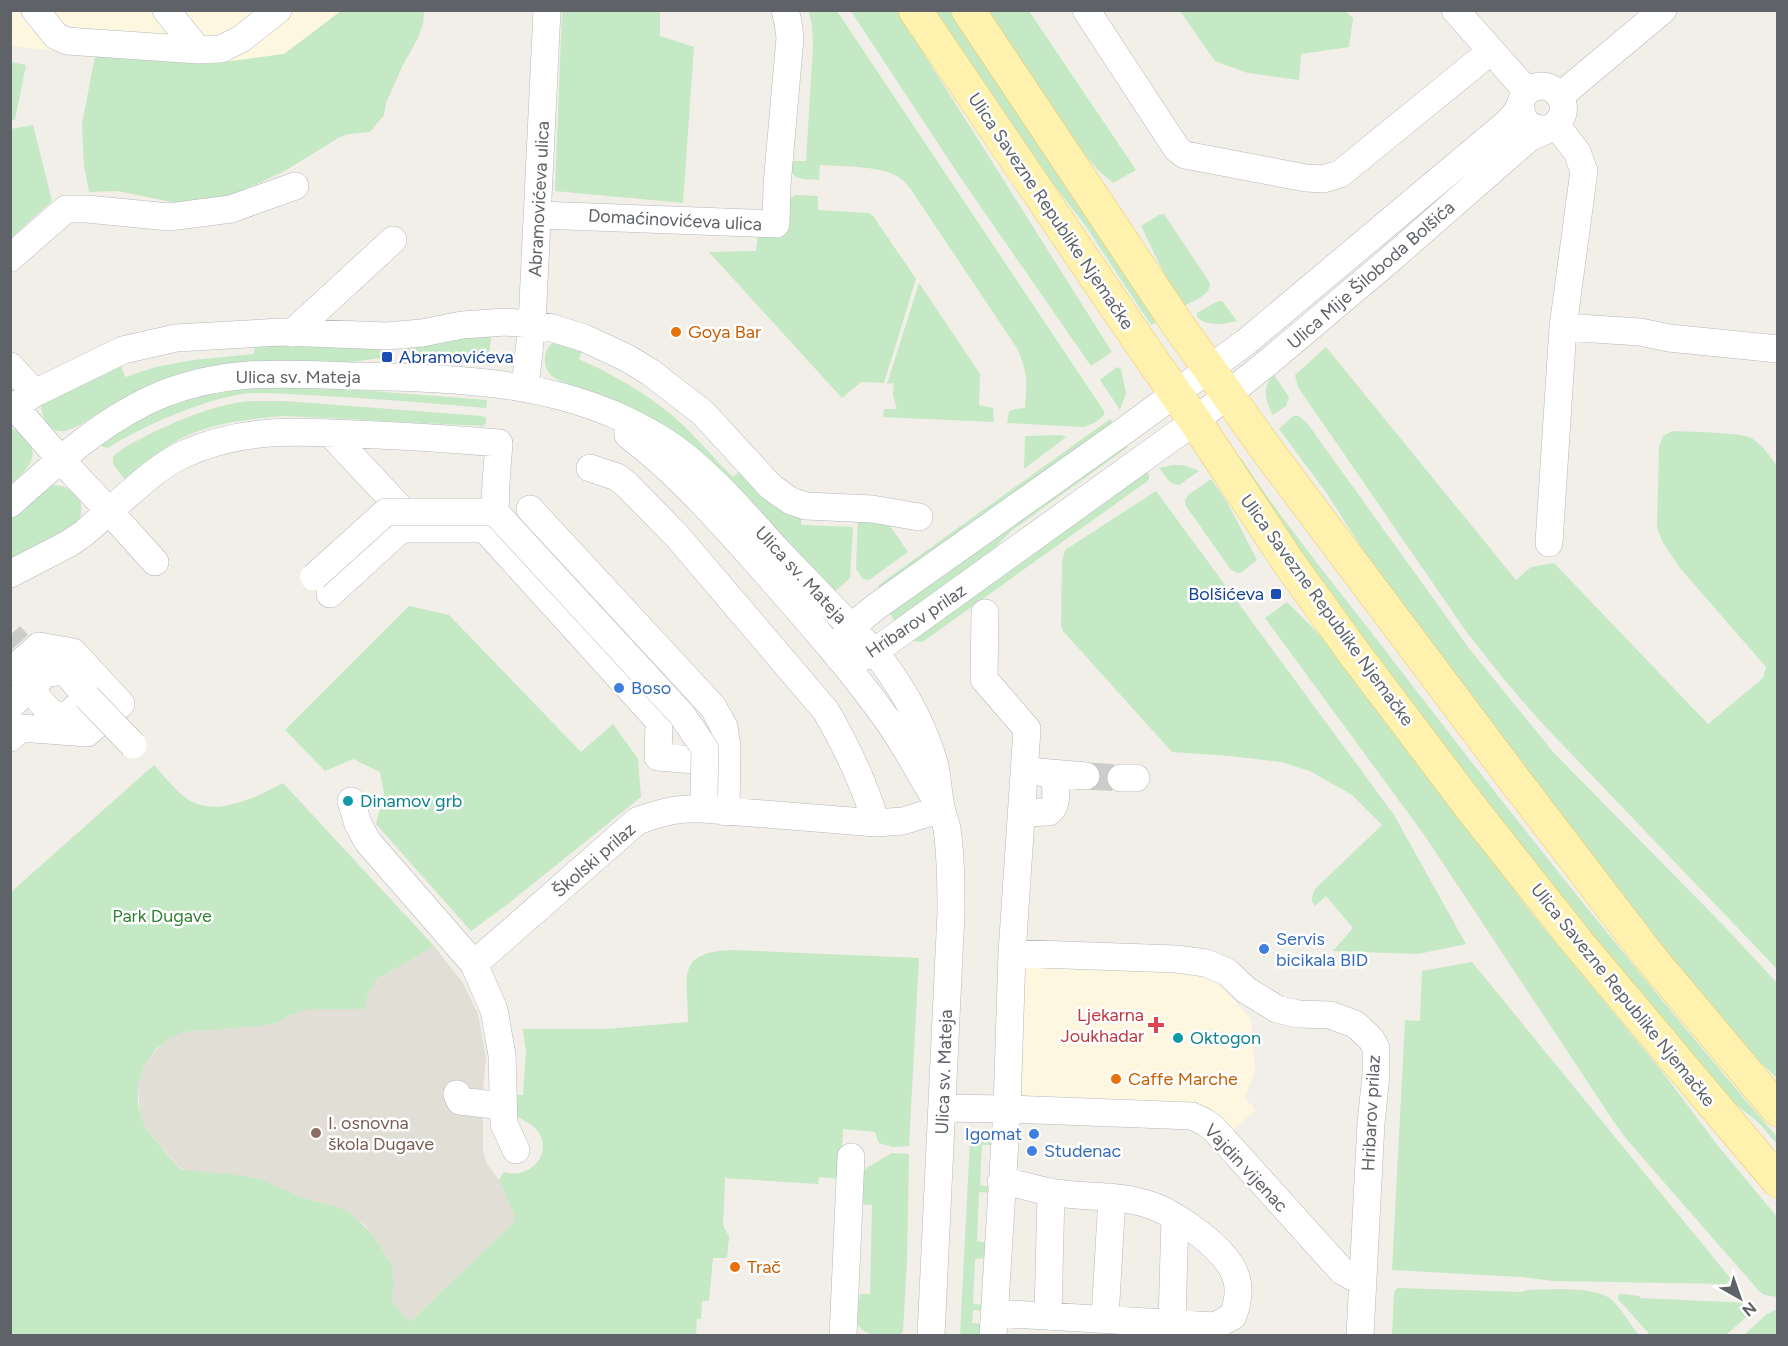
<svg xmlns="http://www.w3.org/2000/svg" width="1788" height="1346" viewBox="0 0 1788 1346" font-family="Figtree,sans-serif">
<rect width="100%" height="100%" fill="#f1efe8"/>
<path fill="#fef7e0" d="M 11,11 L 341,11 L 284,54 L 210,64 L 122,59 L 11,46 Z
M 1029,966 L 1201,973 L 1214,978 L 1251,1019 L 1255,1070 L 1245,1098 L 1256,1110 L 1230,1133 L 1031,1097 L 1023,1094 L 1019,1091 L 1024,969 Z"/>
<path fill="#e1ded6" d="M 434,946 L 463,983 L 478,1014 L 486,1058 L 483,1089 L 483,1151 L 487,1164 L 499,1180 L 515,1216 L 513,1223 L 509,1227 L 410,1322 L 394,1304 L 392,1298 L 394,1285 L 392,1265 L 373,1235 L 365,1225 L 341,1208 L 301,1197 L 265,1181 L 185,1170 L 179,1167 L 146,1129 L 140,1113 L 138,1084 L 144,1066 L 157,1049 L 169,1039 L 184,1032 L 260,1026 L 277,1023 L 290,1015 L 310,1009 L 363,1009 L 368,994 L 377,979 Z"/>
<path fill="#c5e8c5" d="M 341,11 L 424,11 L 423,24 L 417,40 L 403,65 L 386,103 L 384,115 L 370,132 L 349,134 L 340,137 L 283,172 L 239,192 L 212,201 L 196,204 L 172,202 L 117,191 L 89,192 L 84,166 L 82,124 L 95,56 L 210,64 L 284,54 Z
M 562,11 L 660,11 L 660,36 L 694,47 L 683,203 L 555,191 Z
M 809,11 L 837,11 L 1104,411 L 1104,415 L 1096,422 L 1084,427 L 1007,423 L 1009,412 L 1015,409 L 1025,408 C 1027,383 1028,372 1017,348 L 918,200 C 913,192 908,184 900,178 C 883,165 842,167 820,165 L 819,180 C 802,179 791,181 787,161 L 806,161 L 813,47 L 812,26 Z
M 851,11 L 897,11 L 1112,352 L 1091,366 L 960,177 Z
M 933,11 L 950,11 L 1157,322 L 1151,325 L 1085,225 L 1037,163 Z
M 986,11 L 1029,11 L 1136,170 L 1113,183 L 1097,169 L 1072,140 Z
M 1180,11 L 1345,11 L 1353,18 L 1349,47 L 1301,54 L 1299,80 L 1248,73 L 1215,61 Z
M 11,62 L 26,65 L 15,120 L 11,121 Z
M 33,125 L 52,201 L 11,238 L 11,129 Z
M 796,195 L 818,196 L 818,210 L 869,213 L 873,216 L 916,279 L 884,383 L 861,382 L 842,398 L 709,252 L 756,251 L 758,234 L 787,200 Z
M 1164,214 L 1210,283 C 1210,296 1194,300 1184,306 L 1170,286 L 1141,226 L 1159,215 Z
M 919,283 L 980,374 L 979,405 L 993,408 L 994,422 L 883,417 L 884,409 L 897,409 L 893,395 L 894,383 L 887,384 Z
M 1220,301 L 1223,302 L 1237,321 C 1224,324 1207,327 1197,317 L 1197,313 L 1216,302 Z
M 492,329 L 489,356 L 403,351 L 403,347 L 381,347 L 381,358 L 139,391 C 127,397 114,403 102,411 C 91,417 78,428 65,431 C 49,434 41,416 41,403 L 121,365 L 125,377 L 156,367 L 193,360 L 254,354 L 255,342 Z
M 555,341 L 583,349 L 579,359 C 618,377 657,399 688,430 C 703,445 717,462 733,477 L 742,469 L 802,513 L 801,525 L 853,527 L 850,578 L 831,595 L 583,389 C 566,383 543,380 545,357 C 546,350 549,345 555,341 Z
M 1326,347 L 1516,580 L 1531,567 L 1554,563 L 1708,724 L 1763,678 L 1766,667 L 1680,568 L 1663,543 L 1657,528 L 1659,447 L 1663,436 L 1672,431 C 1688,432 1740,432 1751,438 C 1762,444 1770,457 1777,466 L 1777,969 L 1539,720 L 1502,677 L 1465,630 L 1298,387 L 1295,375 Z
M 1117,367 L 1121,369 L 1126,393 L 1120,410 L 1100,380 Z
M 1274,375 L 1289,397 L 1286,406 L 1273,415 C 1266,404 1261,385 1274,375 Z
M 306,386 L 487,400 L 486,408 C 432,403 379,399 326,396 C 299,395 270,391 243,394 C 205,399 140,427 108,448 L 97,445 C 139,419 186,392 237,388 C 259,386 283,386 306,386 Z
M 285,401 L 482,416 L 486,418 L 486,423 L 483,426 L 285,416 C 247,419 206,423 173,443 C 156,454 141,468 125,480 L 113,464 L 113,457 C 121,448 133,443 144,437 C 171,423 200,411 230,404 C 248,400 267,401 285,401 Z
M 1293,416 L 1299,416 L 1307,423 L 1471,651 L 1554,753 L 1727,929 L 1777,983 L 1777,1078 L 1762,1064 L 1712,1008 L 1612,887 L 1408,621 L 1328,495 L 1279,429 Z
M 1110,419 L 1114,424 L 876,595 L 879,585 L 884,581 Z
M 11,428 C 18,430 21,434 26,439 C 43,458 24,471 11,484 Z
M 1062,435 L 1066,437 L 1024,469 L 1025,437 L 1027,436 Z
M 1125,442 L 1128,447 L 1011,531 L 984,559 L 896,623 L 889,612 Z
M 1240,457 C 1288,530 1345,597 1398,667 C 1521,827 1646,984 1777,1137 L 1777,1144 L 1759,1123 L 1733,1102 C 1681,1041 1628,980 1577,918 C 1457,771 1346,615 1234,461 Z
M 1172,465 L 1183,465 L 1199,471 L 1179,485 C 1169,485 1165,475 1159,468 Z
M 1147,472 L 1149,475 L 1149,480 L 928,638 L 922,642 L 912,641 L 1142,474 Z
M 1211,479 L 1227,502 L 1257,560 L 1242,572 L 1238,573 L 1231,570 L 1186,506 L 1185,501 L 1188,495 Z
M 51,485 C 65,485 71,489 80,499 C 82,508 82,516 77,523 L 11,564 L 10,520 Z
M 1156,491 L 1394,815 L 1466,944 L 1418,954 L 1333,951 L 1353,928 L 1326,896 L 1315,906 C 1310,900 1312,896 1315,889 L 1382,825 L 1352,795 L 1310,771 L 1281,762 L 1230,756 L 1172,752 L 1063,631 L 1061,626 L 1062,562 L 1065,550 Z
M 858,514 L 888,523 L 908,552 L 869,580 L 863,579 L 856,569 Z
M 1287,602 L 1325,640 L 1533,915 L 1661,1070 L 1718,1146 L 1777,1217 L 1777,1297 L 1764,1295 L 1759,1291 L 1628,1141 L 1614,1122 L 1425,836 L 1265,618 Z
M 409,606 L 449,615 L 581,752 L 613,724 L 638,759 L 641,797 L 509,903 L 471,931 L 376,824 L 384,793 L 380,772 L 353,759 L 325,771 L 285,730 Z
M 154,765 C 164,776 174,789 186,798 C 216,819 256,797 283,783 L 434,946 L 377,979 L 368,994 L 364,1009 L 310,1009 L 290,1015 L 277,1023 L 260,1026 L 184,1032 L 169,1039 L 156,1049 L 144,1066 L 138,1084 L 138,1102 L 140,1113 L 146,1129 L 179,1168 L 185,1170 L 246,1176 L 265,1181 L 301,1197 L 341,1208 L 353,1215 L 373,1235 L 392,1265 L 394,1285 L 392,1299 L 394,1304 L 410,1322 L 513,1223 L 515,1216 L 499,1180 L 504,1172 C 531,1180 554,1152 537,1130 C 531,1123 520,1119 513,1114 L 509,1095 L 523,1095 L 526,1053 L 523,1029 L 606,1029 L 688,1022 C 688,978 674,952 732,950 L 919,958 L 909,1146 L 892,1147 L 879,1143 L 875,1132 L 843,1129 L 841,1179 L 819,1177 L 818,1184 L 725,1178 L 723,1226 L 729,1236 L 727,1258 L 713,1258 L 709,1301 L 702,1301 L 701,1319 L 697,1319 L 696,1335 L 11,1335 L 10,893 Z
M 1472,962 L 1731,1279 L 1726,1284 L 1553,1281 L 1522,1277 L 1392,1270 L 1405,1020 L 1420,1021 L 1422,971 Z
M 970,1140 L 995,1142 L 991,1145 L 982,1145 L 980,1185 L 991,1187 L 990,1193 L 979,1192 L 977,1241 L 987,1243 L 986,1258 L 975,1259 L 973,1304 L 986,1305 L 985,1311 L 973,1310 L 972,1323 L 985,1324 L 987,1335 L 960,1336 Z
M 892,1153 L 909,1154 L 907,1259 L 903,1332 L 899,1335 C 887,1334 863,1338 858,1324 C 856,1316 859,1303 860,1294 L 870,1294 L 872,1205 L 858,1204 L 860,1175 L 868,1167 Z
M 1400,1288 L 1522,1292 L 1528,1290 C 1550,1290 1599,1285 1614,1302 C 1624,1312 1630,1325 1639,1335 L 1392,1335 L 1394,1293 L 1396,1289 Z
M 1623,1294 L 1640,1296 L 1640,1298 L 1748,1303 L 1754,1307 L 1753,1311 L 1726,1335 L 1650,1335 L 1618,1299 L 1618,1295 Z
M 1777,1309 L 1777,1335 L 1744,1335 L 1767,1314 Z"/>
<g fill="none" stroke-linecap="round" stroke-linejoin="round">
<path stroke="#ccccc8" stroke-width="27" stroke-dasharray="27 14" stroke-linecap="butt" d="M 10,635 L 18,644
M 1086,776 L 1121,778"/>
<g stroke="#b5b8bc" stroke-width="28">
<path id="minor" d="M 35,10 L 56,36 L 67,41 L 198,50 L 221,49 L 241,39 L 278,10
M 166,10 L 198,50
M 1086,10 L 1177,149 L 1185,155 L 1306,178 L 1323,179 L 1340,174 L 1491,51
M 1455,10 L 1527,91
M 1560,96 L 1663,10
M 539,215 L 776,224 L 777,185 L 790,38 L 788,22 L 785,10
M 10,258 L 66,209 L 87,209 L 169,217 L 231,209 L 295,186
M 1563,327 L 1640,332 L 1669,338 L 1778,349
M 292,333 L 393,240
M 10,366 L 35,393
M 525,387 L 532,324 L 547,10
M 14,406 L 35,393 L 123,350 L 176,338 L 281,332 L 387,336 L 422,333 L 462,325 L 505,322 L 532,324 L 552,328 L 584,338 L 627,358 L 650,372 L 703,413 L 771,487 L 791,501 L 806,506 L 872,509 L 919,517
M 10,409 L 14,406 L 60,459 L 109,511 C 132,492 155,468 182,455 C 240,428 294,431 357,434 C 404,436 452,439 499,443 L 496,482
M 330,433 L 415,524
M 628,435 C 677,472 719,520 761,567 C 804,616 848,665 886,718 C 903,742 917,767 931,792
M 590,468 L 617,477 L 626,484 L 677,536 L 826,711 C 847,747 864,783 876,823
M 10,504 C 57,462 104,418 163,394 C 228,368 287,374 355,376 C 463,379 567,380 661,439 C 706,467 744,514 779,552 C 814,589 851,625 884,664 C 906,694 925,730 935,766 C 938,780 938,794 941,807 C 942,815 946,822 947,829 C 951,857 951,884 951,912 L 931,1336
M 530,509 L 713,707 L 724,727 L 727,747 L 726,812
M 1549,543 L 1563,327 L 1584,171 L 1577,152 L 1556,125
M 10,574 L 68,544 L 83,534 L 109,511 L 155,562
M 330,594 L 401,529 L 485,529 L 659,721 L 658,757 L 695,760
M 985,613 L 984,679 L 1027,729 L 1012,953 L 1007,1109 L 993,1336
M 841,642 L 851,627 L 877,606 L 1124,431 L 1246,342 L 1507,123 L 1517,112 L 1520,105
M 839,658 L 856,660 L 874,652 L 1195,421 L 1272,359 L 1386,263 L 1529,138 C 1538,133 1551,130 1558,122 C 1571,108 1559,85 1540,86 C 1512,89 1515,131 1546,129
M 10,672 L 39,646 L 73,652 L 121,704 L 87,733 L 21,728 L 10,738
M 10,706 L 47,673 L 65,671 L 87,697 L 68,715 L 53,715 L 29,689
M 1038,772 L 1086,776
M 1121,778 L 1136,778
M 351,801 L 358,824 L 368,842 L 474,964 L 494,1010 L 502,1055 L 504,1124 L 516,1150
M 1022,813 L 1049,812 C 1059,805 1055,786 1055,774
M 1012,953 L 1176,959 L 1206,963 L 1227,972 L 1246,990 L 1277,1009 L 1298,1014 L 1330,1015 L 1355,1024 L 1371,1039 L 1376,1048 L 1376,1075 L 1371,1123 L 1360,1336
M 474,964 L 637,821 C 663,812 676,808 703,809 L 876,823 L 903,821 L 941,809
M 457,1094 L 460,1101 L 503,1106
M 943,1108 L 1007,1109 L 1192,1116 L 1205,1122 L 1214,1129 L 1342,1271 L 1362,1282
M 994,1313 L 1215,1326 L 1233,1316 C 1237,1305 1240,1293 1237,1281 C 1232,1252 1176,1213 1150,1205 C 1118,1194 1083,1198 1050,1192 C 1034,1189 1019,1183 1001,1182
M 1048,1315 L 1051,1192
M 1105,1318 L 1112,1197
M 1172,1323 L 1175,1217
M 843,1336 L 851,1157"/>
</g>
<g stroke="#f2c960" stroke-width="34">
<path id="major" d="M 915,10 L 1141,344 L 1195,421 L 1289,563 L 1354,653 L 1472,809 L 1578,943 L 1778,1181
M 968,10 L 1176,322 L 1264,446 L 1510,774 L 1649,956 L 1778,1110"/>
</g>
<use href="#minor" stroke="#fff" stroke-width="27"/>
<use href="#major" stroke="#fff2af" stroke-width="33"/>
<g stroke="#b5b8bc" stroke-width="28" stroke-linecap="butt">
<path id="minor-bridge" d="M 496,482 L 495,512 L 682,715 L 705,749 L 704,796
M 314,577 L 386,512 L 495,512
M 87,697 L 133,745"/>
</g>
<use href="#minor-bridge" stroke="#fff" stroke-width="27"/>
</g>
<g fill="#e8710a" stroke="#fff" stroke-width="2">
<circle cx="676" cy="332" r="6"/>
<circle cx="1116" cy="1079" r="6"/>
<circle cx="735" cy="1267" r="6"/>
</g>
<g fill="#1a4fb4" stroke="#fff" stroke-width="2">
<rect x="381" y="351" width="12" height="12" rx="3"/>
<rect x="1270" y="588" width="12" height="12" rx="3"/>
</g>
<g fill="#3f7fe0" stroke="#fff" stroke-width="2">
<circle cx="619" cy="688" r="6"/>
<circle cx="1264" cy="949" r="6"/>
<circle cx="1034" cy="1134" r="6"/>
<circle cx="1032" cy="1151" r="6"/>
</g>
<g fill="#0f9aa8" stroke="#fff" stroke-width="2">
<circle cx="348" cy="801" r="6"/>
<circle cx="1178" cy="1038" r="6"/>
</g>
<path fill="#e0444e" stroke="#fff" stroke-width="2" d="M1153 1016h6v6h6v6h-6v6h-6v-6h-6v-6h6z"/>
<circle fill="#8d6e63" stroke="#fff" stroke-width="2" cx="316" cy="1133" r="6"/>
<g text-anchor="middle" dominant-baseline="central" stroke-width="5" stroke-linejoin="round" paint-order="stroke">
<g font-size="18" fill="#5f6368" stroke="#fff">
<text transform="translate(539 199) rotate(-87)">Abramovićeva ulica</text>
<text transform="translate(1051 211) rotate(56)">Ulica Savezne Republike Njemačke</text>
<text transform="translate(675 220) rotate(3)">Domaćinovićeva ulica</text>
<text transform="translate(1371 275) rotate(-41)">Ulica Mije Šiloboda Bolšića</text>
<text x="298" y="377">Ulica sv. Mateja</text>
<text transform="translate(801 575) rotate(47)">Ulica sv. Mateja</text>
<text transform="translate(1327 610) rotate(54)">Ulica Savezne Republike Njemačke</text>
<text transform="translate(916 621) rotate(-34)">Hribarov prilaz</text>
<text transform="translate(594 860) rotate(-41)">Školski prilaz</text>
<text transform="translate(1623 995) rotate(51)">Ulica Savezne Republike Njemačke</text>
<text transform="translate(944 1072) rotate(-88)">Ulica sv. Mateja</text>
<text transform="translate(1371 1113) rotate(-87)">Hribarov prilaz</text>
<text transform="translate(1246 1168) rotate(47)">Vajdin vijenac</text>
</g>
<g font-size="18" fill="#c56008" stroke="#fff" text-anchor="start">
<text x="688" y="332">Goya Bar</text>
<text x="1128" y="1079">Caffe Marche</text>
<text x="747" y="1267">Trač</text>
</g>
<g font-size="18" fill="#164399" stroke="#fff" text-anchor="start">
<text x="399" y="357">Abramovićeva</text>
<text x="1264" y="594" text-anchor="end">Bolšićeva</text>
</g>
<g font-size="18" fill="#366cbe" stroke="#fff" text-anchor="start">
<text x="631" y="688">Boso</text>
<text x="1276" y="939">Servis<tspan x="1276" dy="21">bicikala BID</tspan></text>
<text x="1022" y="1134" text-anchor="end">Igomat</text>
<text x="1044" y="1151">Studenac</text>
</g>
<g font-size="18" fill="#0d838f" stroke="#fff" text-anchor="start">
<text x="360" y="801">Dinamov grb</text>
<text x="1190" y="1038">Oktogon</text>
</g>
<g font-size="18" fill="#348238" stroke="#fff">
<text x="162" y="916">Park Dugave</text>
</g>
<g font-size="18" fill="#be3a42" stroke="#fff" text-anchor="end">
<text x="1144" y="1015">Ljekarna<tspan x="1144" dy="21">Joukhadar</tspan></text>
</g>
<g font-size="18" fill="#785e54" stroke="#fff" text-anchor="start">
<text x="328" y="1123">I. osnovna<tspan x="328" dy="21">škola Dugave</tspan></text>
</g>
</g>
<rect width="1788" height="1346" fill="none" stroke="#5f6368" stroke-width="24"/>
<g transform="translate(1740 1298) rotate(140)" stroke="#ffffff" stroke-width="4.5" paint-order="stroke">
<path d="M0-4.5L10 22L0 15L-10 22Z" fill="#5f6368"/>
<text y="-9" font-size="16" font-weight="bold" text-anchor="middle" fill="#5f6368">N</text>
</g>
</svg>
